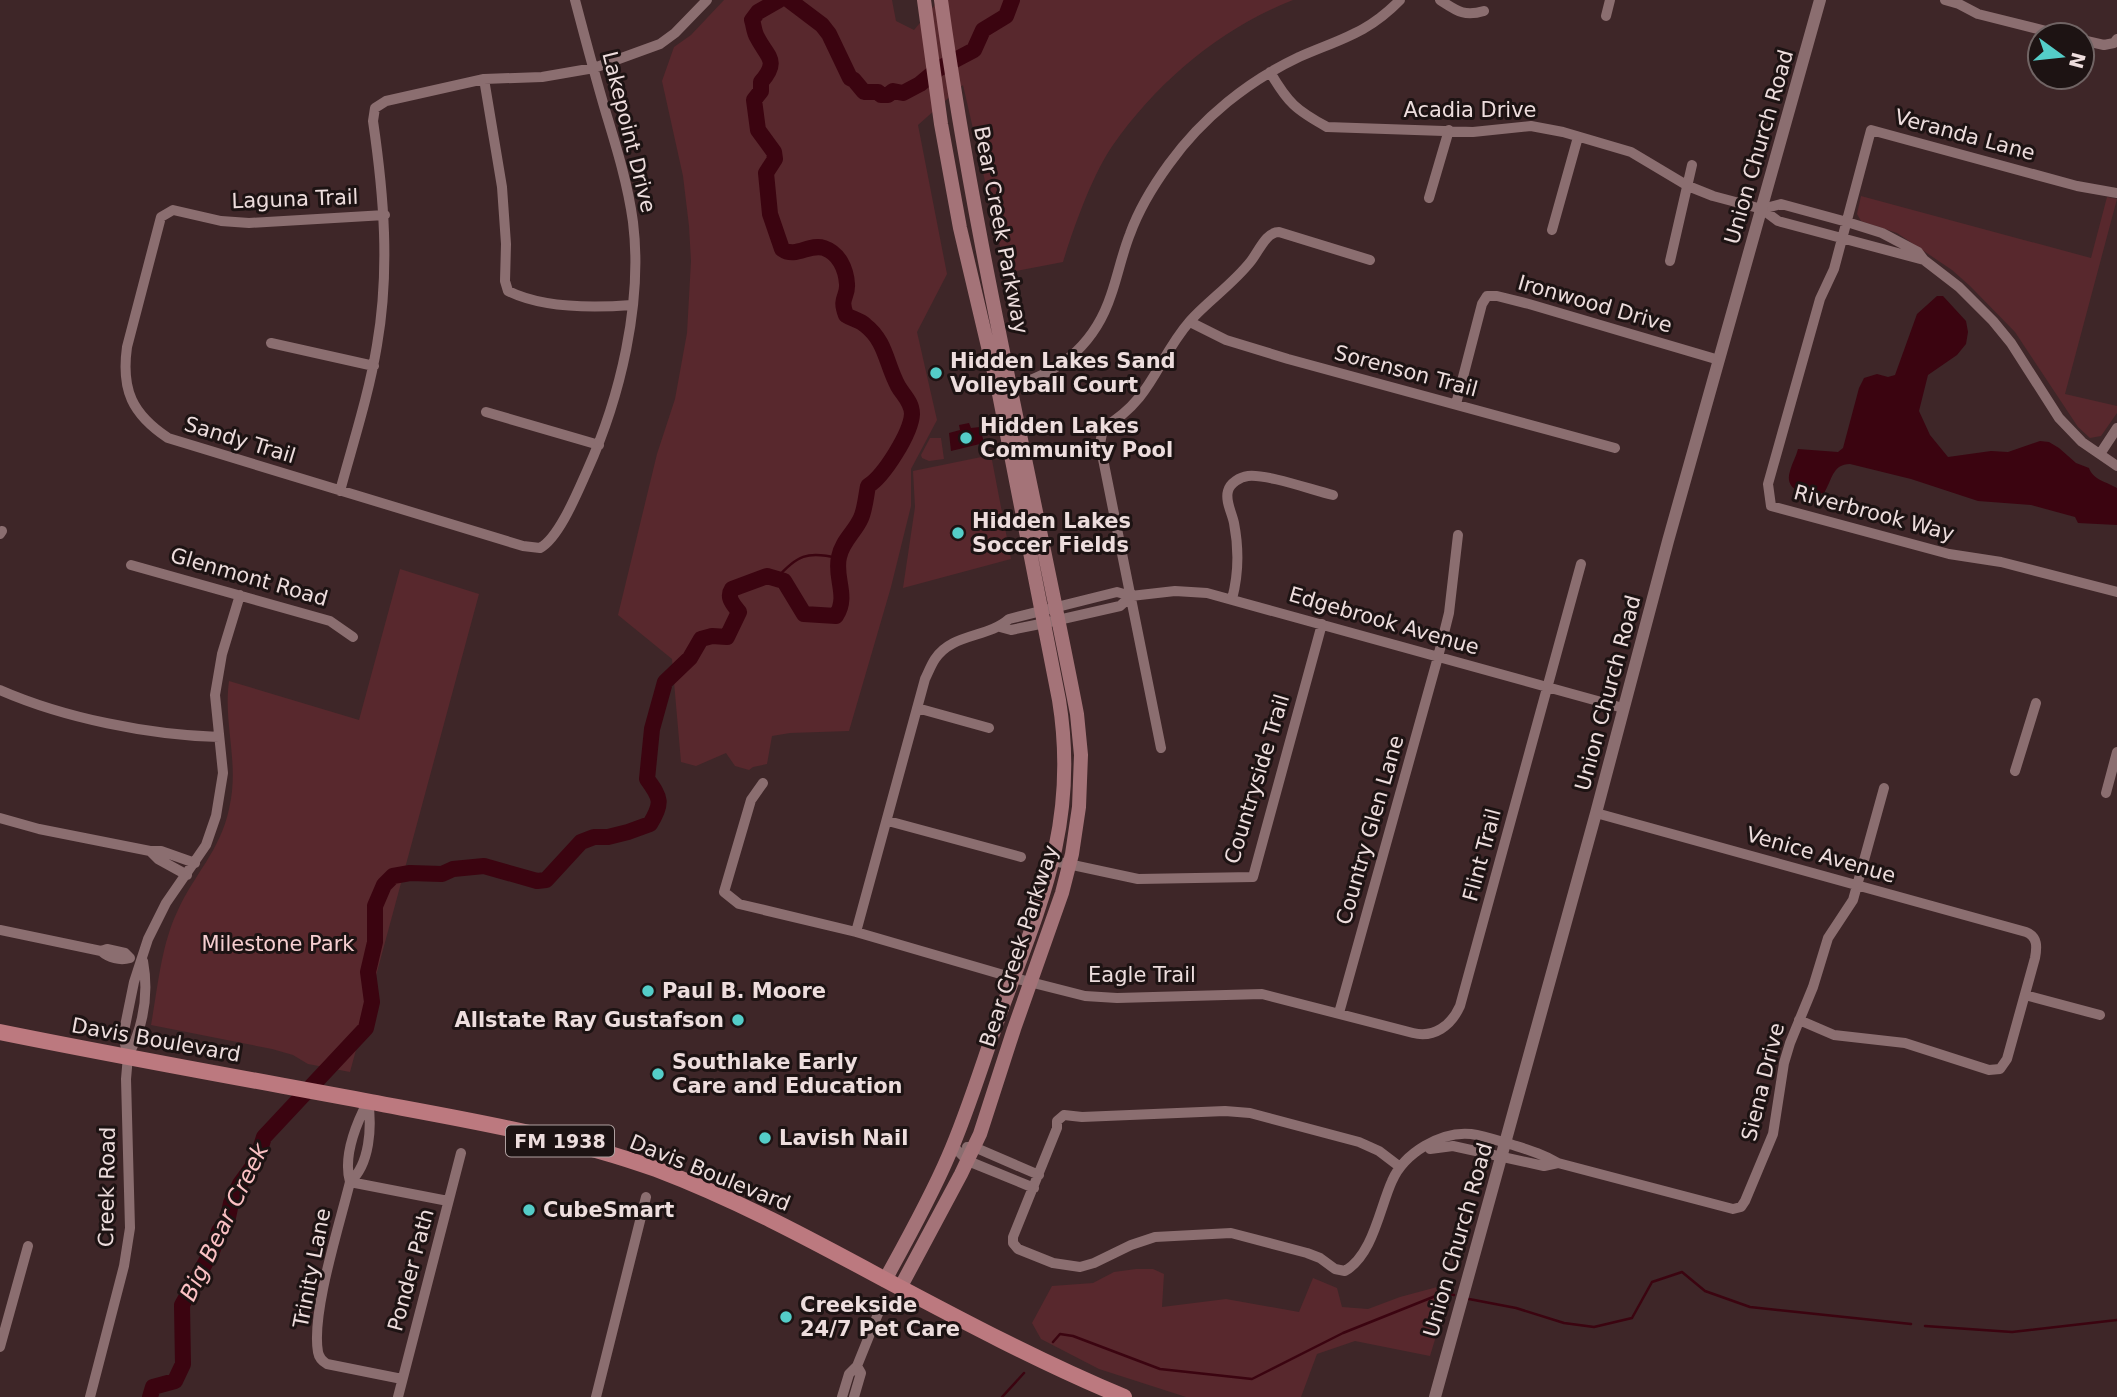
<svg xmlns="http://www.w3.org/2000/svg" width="2117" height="1397" viewBox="0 0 2117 1397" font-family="'DejaVu Sans',sans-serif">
<rect width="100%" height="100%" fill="#3e2628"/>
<path fill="#58282d" d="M 724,0 L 892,0 L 896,21 L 914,30 L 939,0 L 1293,0 C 1221,28 1157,82 1113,145 C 1093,173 1073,229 1063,262 L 1006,273 L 963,85 L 918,125 L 947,274 L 917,332 L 937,420 L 911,469 L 911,506 L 891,587 L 849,731 L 790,733 L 772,736 L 767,764 L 753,767 L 749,770 L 735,766 L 726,753 L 696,766 L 681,762 L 672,659 L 618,615 L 657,454 L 675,399 L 687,333 L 691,261 L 689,226 L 683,176 L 662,81 L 674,47 L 691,35 Z
M 1861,196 L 2091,258 L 2107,197 L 2117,199 L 2065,394 L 2117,406 L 2117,413 L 2101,436 L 2090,438 L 2078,427 L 2015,332 L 1970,286 L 1952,270 L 1897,233 L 1861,221 L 1857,214 Z
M 930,438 L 941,438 L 944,459 L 929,461 L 922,458 L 921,455 Z
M 991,455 L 1011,559 L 903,588 L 915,507 L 913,471 Z
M 400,569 L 479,594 L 350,1072 L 308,1064 L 293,1055 L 272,1049 L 151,1025 C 158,987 161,945 178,910 C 195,873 220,851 229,809 C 240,763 223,725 229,681 L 359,720 Z
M 1136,1269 L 1153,1269 L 1164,1274 L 1162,1307 L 1226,1299 L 1299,1312 L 1313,1278 L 1337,1288 L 1342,1307 L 1368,1309 L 1400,1297 L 1452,1283 L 1430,1356 L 1355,1341 L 1317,1354 L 1301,1397 L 1186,1397 L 1099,1369 L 1041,1339 L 1032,1323 L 1052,1286 L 1093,1283 L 1114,1272 Z"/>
<path fill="#3b0410" d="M 1937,296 L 1943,296 L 1966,321 L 1968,332 L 1966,344 L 1957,355 L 1928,375 L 1919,411 L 1930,435 L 1948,457 L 1991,451 L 2008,452 L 2040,441 L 2049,442 L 2059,448 L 2076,463 L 2089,468 C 2093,480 2107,482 2117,488 L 2117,525 L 2078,523 L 2075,517 L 2031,505 L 1978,501 L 1911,479 L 1850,464 C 1832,464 1832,481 1824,493 C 1809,495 1783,493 1790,471 C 1792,463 1796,457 1798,449 L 1838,452 L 1843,448 L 1859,388 L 1864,378 L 1877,374 L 1888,377 L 1895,375 L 1917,314 Z
M 969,423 L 971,428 L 980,427 L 984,443 L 951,451 L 949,433 L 960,430 L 959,425 Z"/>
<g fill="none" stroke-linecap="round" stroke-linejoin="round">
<path stroke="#3b0410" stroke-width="2.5" d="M 776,579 C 797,555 807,551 838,558
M 1469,1299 L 1516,1308 L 1564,1323 L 1594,1327 L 1632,1318 L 1652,1282 L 1682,1272 L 1705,1291 L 1750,1307 L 1911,1324
M 1925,1326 L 2012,1332 L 2117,1320
M 1053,1342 L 1060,1334 L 1073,1336 L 1160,1369 L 1252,1379 L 1343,1333 L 1443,1293 L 1454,1295
M 1002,1397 L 1024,1373"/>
<path stroke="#3b0410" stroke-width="16" d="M 789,0 L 822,25 L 829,34 L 850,78 L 854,80 L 864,92 L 878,92 L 881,95 L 888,95 L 893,91 L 903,93 L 920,84 L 938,69 L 974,50 L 983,30 L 1006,16 L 1012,0
M 150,1397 L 153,1387 L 175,1381 L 183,1364 L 182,1305 L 213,1249 L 219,1231 L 227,1222 L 231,1203 L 240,1184 L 256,1162 L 264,1137 L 366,1028 L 372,1002 L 368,972 L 375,942 L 375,906 L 384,885 L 393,876 L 410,873 L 442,874 L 453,869 L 484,866 L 537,881 L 546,880 L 581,842 L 594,837 L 608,837 L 628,832 L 650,824 C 663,803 661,798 647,779 L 652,729 L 665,682 L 690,658 L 701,639 L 712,636 L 727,637 L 739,612 C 734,605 726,598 732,589 L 767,576 L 784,581 L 804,614 L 836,616 C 849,596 834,578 839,557 C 842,541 855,532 861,518 C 865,509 866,496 868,486 C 884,476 911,433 912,414 C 912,402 903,395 898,386 C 886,364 886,341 865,325 C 860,320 852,319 846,315 C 839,297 848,298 847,284 C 846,269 839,253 824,248 C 809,243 796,259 782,249 L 770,214 L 766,173 L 775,159 L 774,152 L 758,130 L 754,100 L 761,91 L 761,82 C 780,60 767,57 757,37 C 754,32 754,26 752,20 L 758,12 L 779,0"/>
<path stroke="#8b6e70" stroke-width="10" d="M 1440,0 C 1457,11 1464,17 1484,11
M 1945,0 L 1959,4 L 1978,14 L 2062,35
M 1606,16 L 1610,0
M 2082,40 L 2104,45 L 2114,43 L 2117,39
M 1270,72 C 1288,103 1296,110 1327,127 L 1473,132 L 1531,126 L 1563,132 L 1631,152 L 1688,186 L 1713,196 L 1762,209 L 1778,221 L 1924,260
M 484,79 L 502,187 L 506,244 L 505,281 L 508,291 C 542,308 594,308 632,305
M 2117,193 L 2077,186 L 1871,130 L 1834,269 L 1820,299 L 1768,484 L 1771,506 L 1949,554 L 2001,562 L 2117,592
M 1429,198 L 1449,130
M 1762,209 L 1781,204 L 1847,222 L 1882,233 L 1918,252 L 1924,260 L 1959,287 L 1993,321 L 2011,343 L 2059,418 L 2082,442 L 2117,466
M 385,215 L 249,223 L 221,221 L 173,210 L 161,217 L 127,347 C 121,390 132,414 168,438 L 523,546 L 540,548 C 559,538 578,491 587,471 C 620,398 643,303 633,222 C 628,185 617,149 606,113 C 595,76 585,38 575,0
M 1552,230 L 1578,137
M 1670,261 L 1692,165
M 1190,322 L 1226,340 L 1288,359 L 1615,448
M 271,343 L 374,366
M 1004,388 C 1056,376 1094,347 1111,295 C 1118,275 1122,254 1130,234 C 1139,209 1153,186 1169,164 C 1202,118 1248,81 1299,57 C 1340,39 1367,34 1400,0
M 1456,404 L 1482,304 L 1487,296 L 1497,296 L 1529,304 L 1719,360
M 486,412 L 599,445
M 2100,454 L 2117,428
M 340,491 C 353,443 369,394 377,345 C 390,270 384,196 373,121 L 375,108 L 386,101 L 484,79 L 542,77 L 594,68 L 660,44 L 675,33 L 707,0
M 0,534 L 2,531
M 131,565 L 330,621 L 353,637
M 1232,599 C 1239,573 1239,549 1234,523 C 1232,513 1225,501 1228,491 C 1230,483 1240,477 1248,476 C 1268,474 1312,490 1333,495
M 1000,627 L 1011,630 L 1045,623 L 1120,606 L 1131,596
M 0,690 C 64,718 149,735 219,737
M 917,708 L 989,728
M 1161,748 L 1100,444 L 1103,428 C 1154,398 1156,360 1190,321 C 1209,300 1233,284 1251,261 C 1259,251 1266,232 1279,232 L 1370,260
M 2015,771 L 2036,703
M 763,783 L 751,800 L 724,892 L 739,904 L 856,932 L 1014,978 L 1085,996 L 1117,998 L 1262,994 L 1413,1033 C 1434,1038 1451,1026 1460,1006 L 1581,564
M 2106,793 L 2117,752
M 1596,813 L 2026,932 C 2038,937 2037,947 2035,958 L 2007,1059 L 2000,1069 L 1989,1070 L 1905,1043 L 1834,1035 L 1799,1020
M 0,818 L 39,829 L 150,851 L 161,851 L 195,863
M 888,821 L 1021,857
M 150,851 L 158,859 L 187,875
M 1054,861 L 1138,879 L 1253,877 L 1322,624
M 0,930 L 101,951
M 856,932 L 925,679 C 928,673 931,665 935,659 C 952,633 988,638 1009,619 L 1117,592 L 1131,596 L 1175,591 L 1207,593 L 1623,708
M 107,949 L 125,953 L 130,958 C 120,961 109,958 101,951 Z
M 2025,995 L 2100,1015
M 1339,1013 L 1438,657 L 1449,613 L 1458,535
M 128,1056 C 143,1027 149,994 143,961
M 368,1101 C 356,1124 343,1157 350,1182 C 340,1223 311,1313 318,1352 C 319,1358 322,1361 327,1364 L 402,1379
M 953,1146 L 968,1161 L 1034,1188
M 967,1147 L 974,1147 L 1039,1175
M 1430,1149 L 1453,1146 L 1544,1166 L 1558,1163
M 1400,1167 L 1379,1151 L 1359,1142 L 1250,1113 L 1225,1111 L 1082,1117 L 1064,1115 L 1057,1121 L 1057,1128 L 1013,1237 L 1013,1243 L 1018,1249 L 1053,1263 L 1080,1267 L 1094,1263 L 1131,1245 L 1155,1237 L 1231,1233 L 1307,1253 L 1320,1258 L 1335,1269 L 1345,1271 C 1373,1255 1380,1207 1392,1181 C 1404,1153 1441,1131 1471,1134 C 1485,1136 1499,1141 1513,1145 C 1529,1150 1543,1154 1558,1163 L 1733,1209 L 1741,1207 L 1745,1201 L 1773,1134 L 1784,1063 L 1790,1043 L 1813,987 L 1828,938 L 1853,900 L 1884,788
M 350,1182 L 448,1201
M 350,1182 C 370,1164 372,1127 368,1101
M 0,1347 L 28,1246
M 857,1366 L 884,1299
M 90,1397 L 124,1266 L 130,1228 L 126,1079 L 128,1056 L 123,1036 L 134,982 L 148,939 L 166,903 L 206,845 L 216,816 L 223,773 L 215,695 L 222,654 L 240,595
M 398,1397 L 461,1153
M 596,1397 L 646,1197
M 842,1397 L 849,1374 L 857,1366 L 861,1373 L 854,1397"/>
<path stroke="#8b6e70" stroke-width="12" d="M 1435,1397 L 1596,813 L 1668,541 L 1820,0"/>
<path stroke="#a47378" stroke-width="14" d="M 885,1280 C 907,1240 930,1199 948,1157 C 970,1107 985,1054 1004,1003 C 1044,897 1078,817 1059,700 L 998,389 L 960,228 L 941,124 L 924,0
M 900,1288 L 961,1174 L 980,1134 L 1014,1029 L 1062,893 L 1072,854 L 1079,807 L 1081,755 L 1077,714 C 1031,476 974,240 941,0"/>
<path stroke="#bc797f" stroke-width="16" d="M 0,1032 C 123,1057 247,1079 371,1102 C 467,1120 564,1136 656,1169 C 735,1199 808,1238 882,1278 C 961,1320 1042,1363 1124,1397"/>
</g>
<g fill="#54cdc8" stroke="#1d1313" stroke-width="2.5">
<circle cx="936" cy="373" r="7"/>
<circle cx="966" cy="438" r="7"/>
<circle cx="958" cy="533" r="7"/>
<circle cx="648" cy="991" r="7"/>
<circle cx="738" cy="1020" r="7"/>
<circle cx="658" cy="1074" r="7"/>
<circle cx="765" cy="1138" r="7"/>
<circle cx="529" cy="1210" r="7"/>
<circle cx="786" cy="1317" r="7"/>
</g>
<g text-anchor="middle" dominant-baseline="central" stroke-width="6" stroke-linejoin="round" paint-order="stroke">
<rect fill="#1d1313" stroke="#afa0a0" stroke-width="2" x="506" y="1125.5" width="108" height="31" rx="5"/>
<g font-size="19" font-weight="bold" fill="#eddddd">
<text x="560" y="1141">FM 1938</text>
</g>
<g font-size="21" fill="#eddddd" stroke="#1d1313">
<text x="1470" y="110">Acadia Drive</text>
<text transform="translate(629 132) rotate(76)">Lakepoint Drive</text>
<text transform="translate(1965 135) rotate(15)">Veranda Lane</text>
<text transform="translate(1759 147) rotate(-74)">Union Church Road</text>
<text transform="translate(295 199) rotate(-2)">Laguna Trail</text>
<text transform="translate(1001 230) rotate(79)">Bear Creek Parkway</text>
<text transform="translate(1595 304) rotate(16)">Ironwood Drive</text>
<text transform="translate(1406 371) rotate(15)">Sorenson Trail</text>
<text transform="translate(240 440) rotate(17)">Sandy Trail</text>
<text transform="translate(1874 513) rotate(15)">Riverbrook Way</text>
<text transform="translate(249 577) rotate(16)">Glenmont Road</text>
<text transform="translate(1384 621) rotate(16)">Edgebrook Avenue</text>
<text transform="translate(1608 693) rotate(-75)">Union Church Road</text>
<text transform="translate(1257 779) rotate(-73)">Countryside Trail</text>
<text transform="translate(1370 830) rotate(-74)">Country Glen Lane</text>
<text transform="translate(1482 855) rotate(-75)">Flint Trail</text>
<text transform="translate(1821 855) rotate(16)">Venice Avenue</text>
<text transform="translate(1019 946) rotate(-72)">Bear Creek Parkway</text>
<text x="1142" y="975">Eagle Trail</text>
<text transform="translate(156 1040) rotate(10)">Davis Boulevard</text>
<text transform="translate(1763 1082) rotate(-76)">Siena Drive</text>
<text transform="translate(710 1173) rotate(22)">Davis Boulevard</text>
<text transform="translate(107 1187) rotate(-89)">Creek Road</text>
<text transform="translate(1458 1240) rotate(-74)">Union Church Road</text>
<text transform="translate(312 1268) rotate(-79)">Trinity Lane</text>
<text transform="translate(411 1270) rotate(-75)">Ponder Path</text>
</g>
<g font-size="21" font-weight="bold" fill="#eddddd" stroke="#1d1313" text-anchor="start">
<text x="950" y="361">Hidden Lakes Sand<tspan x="950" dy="24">Volleyball Court</tspan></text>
<text x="980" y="426">Hidden Lakes<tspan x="980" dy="24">Community Pool</tspan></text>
<text x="972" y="521">Hidden Lakes<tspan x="972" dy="24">Soccer Fields</tspan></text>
<text x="662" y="991">Paul B. Moore</text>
<text x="724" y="1020" text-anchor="end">Allstate Ray Gustafson</text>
<text x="672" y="1062">Southlake Early<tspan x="672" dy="24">Care and Education</tspan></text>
<text x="779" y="1138">Lavish Nail</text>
<text x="543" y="1210">CubeSmart</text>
<text x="800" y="1305">Creekside<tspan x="800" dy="24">24/7 Pet Care</tspan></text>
</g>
<g font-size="21" fill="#f6ced0" stroke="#1d1313">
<text x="278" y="944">Milestone Park</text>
</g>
<g font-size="23" font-style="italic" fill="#fcc1c4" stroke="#1d1313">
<text transform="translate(224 1222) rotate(-64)">Big Bear Creek</text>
</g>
</g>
<g transform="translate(2061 56) rotate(105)"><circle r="33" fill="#1d1313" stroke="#706464" stroke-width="2"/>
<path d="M0-5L12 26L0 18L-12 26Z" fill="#54cdc8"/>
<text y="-10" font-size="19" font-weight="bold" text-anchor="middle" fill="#eddddd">N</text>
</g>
</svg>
